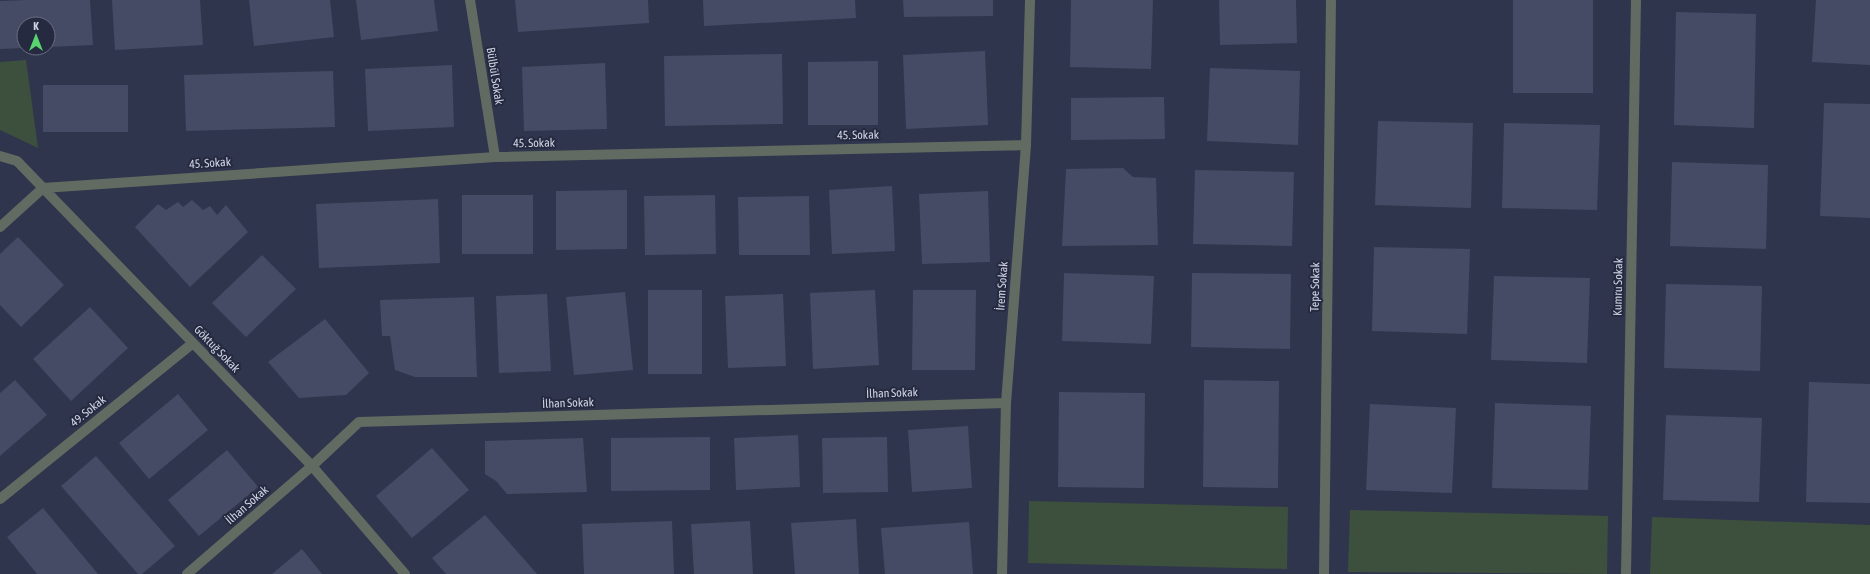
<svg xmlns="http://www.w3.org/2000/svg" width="1870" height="574" viewBox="0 0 1870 574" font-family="'Asap Condensed',sans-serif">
<rect width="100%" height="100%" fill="#2f354c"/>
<path fill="#3c503d" d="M 26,60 L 38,148 L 0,130 L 0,62 Z
M 1029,501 L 1288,507 L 1287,569 L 1028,563 Z
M 1350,510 L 1608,516 L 1607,574 L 1348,572 Z
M 1652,517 L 1870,525 L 1870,574 L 1650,574 Z"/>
<path fill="#454b64" d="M 27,0 L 90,0 L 93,45 L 48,47 L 48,24 L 24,24 L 24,48 L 0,49 L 0,1 Z
M 112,0 L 200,0 L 203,45 L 115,50 Z
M 249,0 L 330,0 L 334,37 L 254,46 Z
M 356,0 L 434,0 L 438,31 L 361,40 Z
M 515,0 L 648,0 L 649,23 L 518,32 Z
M 703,0 L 855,0 L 856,18 L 704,26 Z
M 903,0 L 993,0 L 993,16 L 904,17 Z
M 1071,0 L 1153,0 L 1151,69 L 1070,67 Z
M 1219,0 L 1296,0 L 1297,43 L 1220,45 Z
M 1513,0 L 1593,0 L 1593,93 L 1513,93 Z
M 1816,0 L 1870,0 L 1870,65 L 1812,62 Z
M 1676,12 L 1756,14 L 1754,128 L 1674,125 Z
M 985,51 L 988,125 L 906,129 L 903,55 Z
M 782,54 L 783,124 L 665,126 L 664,56 Z
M 878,61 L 878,125 L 808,125 L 808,62 Z
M 605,63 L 607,129 L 524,131 L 522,67 Z
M 452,65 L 454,127 L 368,131 L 365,69 Z
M 1210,68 L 1300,71 L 1298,145 L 1207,141 Z
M 333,71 L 335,127 L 186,131 L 184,75 Z
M 43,85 L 128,85 L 128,132 L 43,132 Z
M 1164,97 L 1165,139 L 1071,140 L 1071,98 Z
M 1824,103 L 1870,104 L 1870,218 L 1820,216 Z
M 1378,121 L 1473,123 L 1471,208 L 1375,205 Z
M 1504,123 L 1600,125 L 1597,210 L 1502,208 Z
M 1672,162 L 1768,165 L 1766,249 L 1670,246 Z
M 1123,168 L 1133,177 L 1156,178 L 1158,245 L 1062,246 L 1066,169 Z
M 1195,170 L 1294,172 L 1292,246 L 1193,244 Z
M 892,186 L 895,251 L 832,254 L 829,190 Z
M 627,190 L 627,249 L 556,250 L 556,191 Z
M 988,191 L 990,262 L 922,264 L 919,194 Z
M 462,195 L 533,195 L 533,254 L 462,254 Z
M 715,195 L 716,254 L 645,255 L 644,196 Z
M 809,196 L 810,255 L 739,255 L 738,197 Z
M 438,199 L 440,263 L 319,268 L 316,204 Z
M 192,200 L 203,210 L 210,206 L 217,215 L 226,205 L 248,232 L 190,287 L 135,227 L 158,204 L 166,210 L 178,202 L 183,207 Z
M 18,237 L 64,285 L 21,327 L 0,305 L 0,254 Z
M 1374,247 L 1470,249 L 1467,334 L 1372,331 Z
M 262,255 L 296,289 L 246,337 L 212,303 Z
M 1064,273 L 1154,276 L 1151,344 L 1062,341 Z
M 1192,273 L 1291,274 L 1290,349 L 1191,347 Z
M 1494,276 L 1590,278 L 1587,363 L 1491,360 Z
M 1666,284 L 1762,286 L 1760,371 L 1664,368 Z
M 648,290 L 702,290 L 702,374 L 648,374 Z
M 875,290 L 879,365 L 813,369 L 810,293 Z
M 913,290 L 976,290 L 975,370 L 912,370 Z
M 625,292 L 633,370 L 574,375 L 566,297 Z
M 547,294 L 551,371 L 499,373 L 496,296 Z
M 783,294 L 786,366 L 728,368 L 725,296 Z
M 474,297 L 477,377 L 415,377 L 395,370 L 390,336 L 382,336 L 380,300 Z
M 90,307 L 128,348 L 71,401 L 33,359 Z
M 325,319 L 369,373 L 346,395 L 299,398 L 268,362 Z
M 15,380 L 47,415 L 0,456 L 0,393 Z
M 1204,380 L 1279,381 L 1278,488 L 1203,487 Z
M 1809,382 L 1870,384 L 1870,503 L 1806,502 Z
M 1059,392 L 1145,393 L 1144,488 L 1058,487 Z
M 178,394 L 208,430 L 149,479 L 119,443 Z
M 1495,403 L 1591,406 L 1588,490 L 1492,488 Z
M 1370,404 L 1456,408 L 1452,493 L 1366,490 Z
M 1666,415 L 1762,418 L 1759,502 L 1663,500 Z
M 968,426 L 972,488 L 912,492 L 908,430 Z
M 798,435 L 800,487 L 736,490 L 734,438 Z
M 710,437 L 710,490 L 611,491 L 611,438 Z
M 887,437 L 888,492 L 823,493 L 822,438 Z
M 583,438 L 587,492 L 507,494 L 496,481 L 485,474 L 485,441 Z
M 432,448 L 469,490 L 412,538 L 376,496 Z
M 227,450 L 258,487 L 199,536 L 168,500 Z
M 96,456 L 175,546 L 142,574 L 138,574 L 61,486 Z
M 43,508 L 98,574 L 37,574 L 7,537 Z
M 485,515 L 537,574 L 446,574 L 432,558 Z
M 856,519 L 859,574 L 795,574 L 791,523 Z
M 672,521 L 674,574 L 584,574 L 582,524 Z
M 750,521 L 753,574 L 694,574 L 691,524 Z
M 969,522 L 973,574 L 885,574 L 881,528 Z
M 302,549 L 322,574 L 272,574 Z"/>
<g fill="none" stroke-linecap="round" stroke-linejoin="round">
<path stroke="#626b62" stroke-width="10" d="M 470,0 L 495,157
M 0,156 L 17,161 L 312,466 L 405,574
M 0,227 L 43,188 L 495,157 L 1026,145
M 0,499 L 193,343
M 187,574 L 312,466 L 359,422 L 1006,403
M 1002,574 L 1006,403 L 1026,145 L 1030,0
M 1324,574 L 1331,0
M 1626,574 L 1636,0"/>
</g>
<g text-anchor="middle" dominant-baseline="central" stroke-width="4" stroke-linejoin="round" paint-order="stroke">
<g font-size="12" fill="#cfd3e2" stroke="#262a41">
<text transform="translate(495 76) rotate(81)">Bülbül Sokak</text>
<text transform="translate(858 135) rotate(-1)">45. Sokak</text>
<text transform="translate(534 143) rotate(-1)">45. Sokak</text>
<text transform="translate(210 163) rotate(-4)">45. Sokak</text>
<text transform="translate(1002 286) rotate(-86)">İrem Sokak</text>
<text transform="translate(1315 287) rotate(-89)">Tepe Sokak</text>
<text transform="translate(1618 287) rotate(-89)">Kumru Sokak</text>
<text transform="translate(217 349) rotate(46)">Göktuğ Sokak</text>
<text transform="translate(892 393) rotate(-2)">İlhan Sokak</text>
<text transform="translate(568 403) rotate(-2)">İlhan Sokak</text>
<text transform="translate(88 411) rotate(-39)">49. Sokak</text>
<text transform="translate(247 505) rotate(-41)">İlhan Sokak</text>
</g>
</g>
<g transform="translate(36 36)"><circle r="19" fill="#262a41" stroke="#6a6e81"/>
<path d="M0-3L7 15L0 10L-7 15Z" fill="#59d56f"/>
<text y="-6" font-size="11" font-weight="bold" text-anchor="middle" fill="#cfd3e2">K</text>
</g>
</svg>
